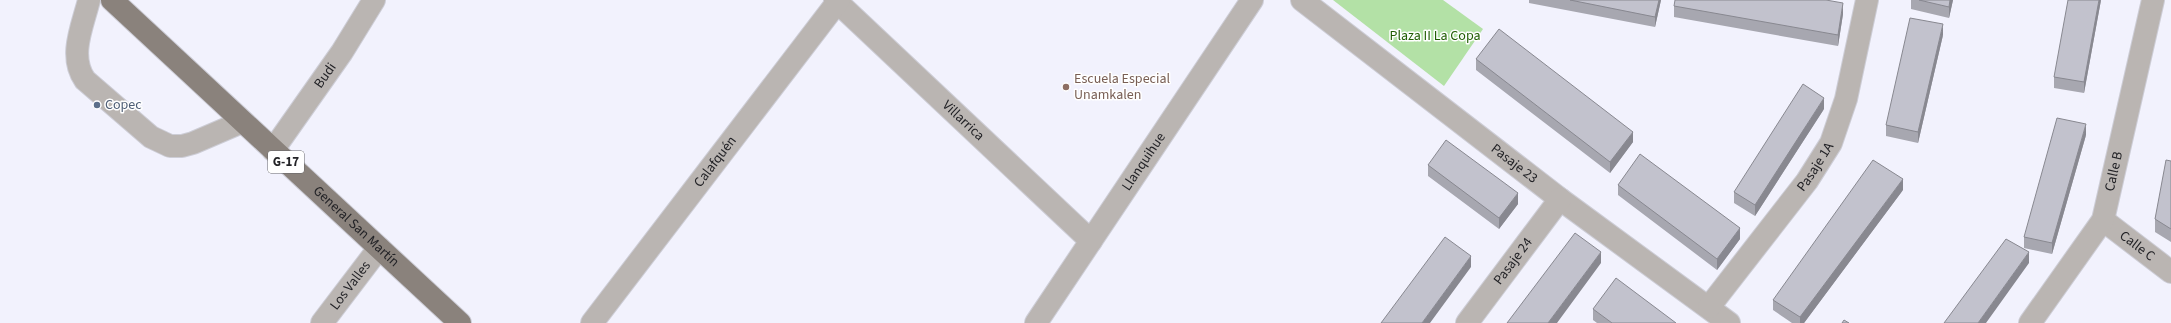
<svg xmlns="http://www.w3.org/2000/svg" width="2171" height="323" viewBox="0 0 2171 323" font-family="'Source Sans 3',sans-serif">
<rect width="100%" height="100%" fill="#f2f2fd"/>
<path fill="#b3e1a6" d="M 1333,0 L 1443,0 L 1483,29 L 1444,86 Z"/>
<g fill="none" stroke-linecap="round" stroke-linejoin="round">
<g stroke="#cdcdd6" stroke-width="24">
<g id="minor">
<path d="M 89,0 C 83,25 68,56 85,80 L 151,137 L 170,146 L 182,146 L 193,143 L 242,122"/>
<path id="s1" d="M 835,0 L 1091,241"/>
<path id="s2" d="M 1302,0 L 1560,199 L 1729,323"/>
<path id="s3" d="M 273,150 L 342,52 L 374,0"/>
<path id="s4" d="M 2103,220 L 2171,272"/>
<path id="s5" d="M 1709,307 L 1807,181 L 1831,143 L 1846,99 L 1867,0"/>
<path id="s6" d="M 322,323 L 379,248"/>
<path id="s7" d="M 592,323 L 839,0"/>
<path id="s8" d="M 1036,323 L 1252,0"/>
<path id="s9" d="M 1467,323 L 1560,199"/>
<path id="s10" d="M 2030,323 L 2103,220 L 2153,0"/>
</g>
</g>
<g stroke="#cdcdd6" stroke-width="24">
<g id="major">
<path id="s11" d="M 112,0 L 460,323"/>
</g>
</g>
<use href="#minor" stroke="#bab5b2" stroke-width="22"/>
<use href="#major" stroke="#8a827c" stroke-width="22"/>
</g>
<path fill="#a7a7b0" d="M 1529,0 L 1661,0 L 1655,27 L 1529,3 Z
M 1911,0 L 1953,0 L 1949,18 L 1911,9 Z
M 2101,0 L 2084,93 L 2054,88 L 2054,77 Z
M 1674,6 L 1843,14 L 1838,46 L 1674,17 Z
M 1943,35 L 1918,143 L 1886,136 L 1886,125 Z
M 1476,59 L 1633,142 L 1610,173 L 1476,70 Z
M 1824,109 L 1755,216 L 1734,203 L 1734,192 Z
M 2086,135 L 2052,254 L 2024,248 L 2024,237 Z
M 2171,161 L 2171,242 L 2155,232 L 2155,219 Z
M 1428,165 L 1518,204 L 1499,229 L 1428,176 Z
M 1618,185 L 1740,239 L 1717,270 L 1618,195 Z
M 1903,190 L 1804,323 L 1792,323 L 1773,310 L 1773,300 Z
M 1593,309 L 1676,323 L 1597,323 L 1593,320 Z"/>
<path fill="#888890" d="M 1659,0 L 1661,0 L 1655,27 L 1655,17 Z
M 1950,0 L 1953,0 L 1949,18 L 1949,7 Z
M 2099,0 L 2101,0 L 2084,93 L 2084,82 Z
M 1843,3 L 1843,14 L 1838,46 L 1838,35 Z
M 1943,24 L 1943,35 L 1918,143 L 1918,132 Z
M 1824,98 L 1824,109 L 1755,216 L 1755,205 Z
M 2086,124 L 2086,135 L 2052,254 L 2052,243 Z
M 1633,132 L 1633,142 L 1610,173 L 1610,162 Z
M 1903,179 L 1903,190 L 1804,323 L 1800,323 L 1800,317 Z
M 1518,193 L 1518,204 L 1499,229 L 1499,218 Z
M 1740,228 L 1740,239 L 1717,270 L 1717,259 Z
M 1601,252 L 1601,263 L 1557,323 L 1548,323 Z
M 2029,252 L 2029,263 L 1986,323 L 1978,323 Z
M 1471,256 L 1471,267 L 1430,323 L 1422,323 Z"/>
<path fill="#c2c2cd" stroke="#888890" d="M 1570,0 L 1659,0 L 1655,17 Z
M 1675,0 L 1826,0 L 1843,3 L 1838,35 L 1674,6 Z
M 1919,0 L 1950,0 L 1949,7 Z
M 2068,0 L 2099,0 L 2084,82 L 2054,77 Z
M 1910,18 L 1943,24 L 1918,132 L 1886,125 Z
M 1499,29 L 1633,132 L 1610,162 L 1476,59 Z
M 1803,84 L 1824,98 L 1755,205 L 1734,192 Z
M 2057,118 L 2086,124 L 2052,243 L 2024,237 Z
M 1446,140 L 1518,193 L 1499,218 L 1428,165 Z
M 1640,154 L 1740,228 L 1717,259 L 1618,185 Z
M 1873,160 L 1903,179 L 1800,317 L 1773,300 Z
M 2166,160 L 2171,161 L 2171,229 L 2155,219 Z
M 1575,233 L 1601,252 L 1548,323 L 1507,323 Z
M 1445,237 L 1471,256 L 1422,323 L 1381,323 Z
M 2006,239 L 2029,252 L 1978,323 L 1944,323 Z
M 1616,278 L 1676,323 L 1612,323 L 1593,309 Z
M 1844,320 L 1849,323 L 1842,323 Z"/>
<circle fill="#8d6e63" stroke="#fff" stroke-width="1.5" cx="1066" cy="87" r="4"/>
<circle fill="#5c6f8a" stroke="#fff" stroke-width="1.5" cx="97" cy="105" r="4"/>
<g text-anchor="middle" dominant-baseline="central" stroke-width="3" stroke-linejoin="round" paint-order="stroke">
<rect fill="#fff" stroke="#656568" stroke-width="1" x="268" y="151" width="36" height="22" rx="3"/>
<g font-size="13" font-weight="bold" fill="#232327">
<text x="286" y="162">G-17</text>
</g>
<g font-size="14" fill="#205d03" stroke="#fff">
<text x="1435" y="36">Plaza II La Copa</text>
</g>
<g font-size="14" fill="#232327" stroke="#fff">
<text stroke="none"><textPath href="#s3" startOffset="91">Budi</textPath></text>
<text stroke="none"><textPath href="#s1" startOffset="176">Villarrica</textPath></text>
<text stroke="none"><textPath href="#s8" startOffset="194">Llanquihue</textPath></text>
<text stroke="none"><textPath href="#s7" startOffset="203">Calafquén</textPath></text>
<text stroke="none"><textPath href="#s2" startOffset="268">Pasaje 23</textPath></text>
<text stroke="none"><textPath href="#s5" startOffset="176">Pasaje 1A</textPath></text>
<text stroke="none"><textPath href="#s10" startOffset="176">Calle B</textPath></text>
<text stroke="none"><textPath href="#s11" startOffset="333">General San Martín</textPath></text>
<text stroke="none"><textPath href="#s4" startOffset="43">Calle C</textPath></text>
<text stroke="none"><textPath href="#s9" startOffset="77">Pasaje 24</textPath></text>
<text stroke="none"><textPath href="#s6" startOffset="47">Los Valles</textPath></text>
</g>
<g font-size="14" fill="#785e54" stroke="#fff" text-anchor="start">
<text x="1074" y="79">Escuela Especial<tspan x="1074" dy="16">Unamkalen</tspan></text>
</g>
<g font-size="14" fill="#4e5e75" stroke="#fff" text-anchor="start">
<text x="105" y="105">Copec</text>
</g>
</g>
</svg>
